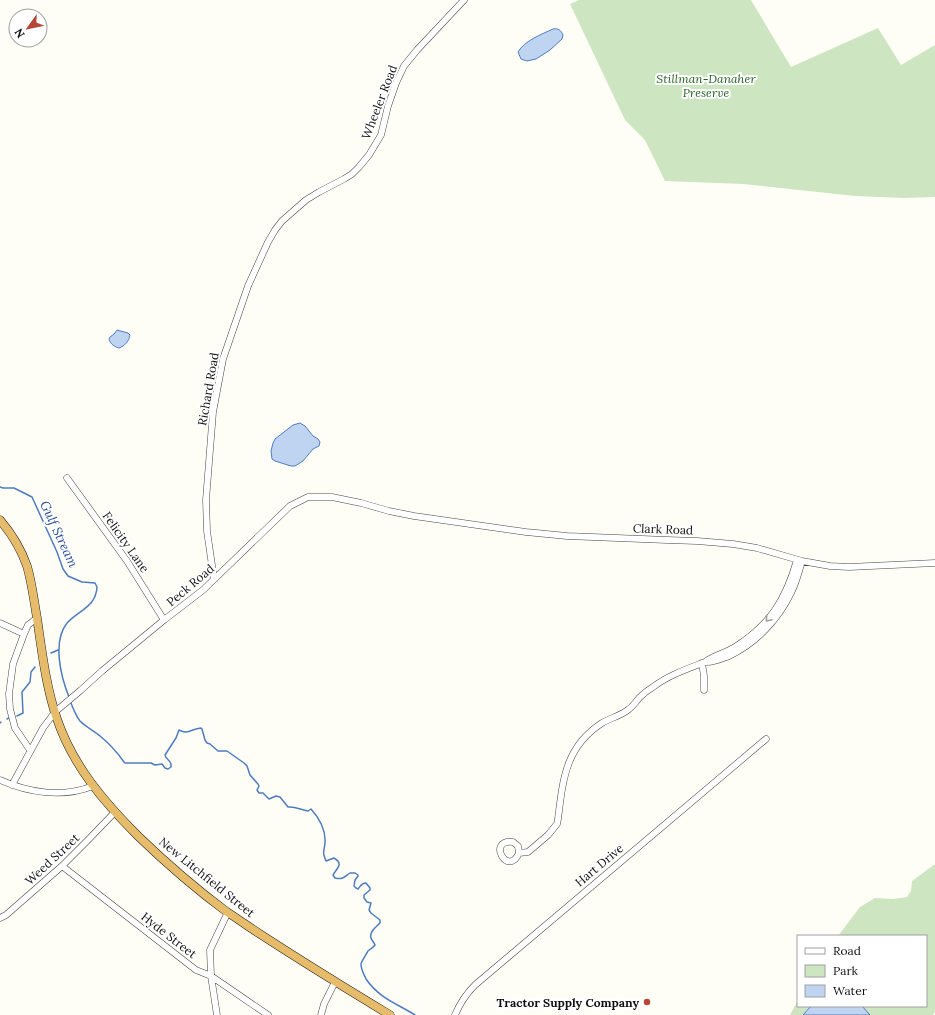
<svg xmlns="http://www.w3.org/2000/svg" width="935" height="1015" viewBox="0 0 935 1015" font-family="Lora,serif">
<rect width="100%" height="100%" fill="#fefef6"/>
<path fill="#cde6c1" d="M 579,0 L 751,0 L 791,67 L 878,28 L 901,65 L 935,45 L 935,197 L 904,198 L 855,196 L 743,184 L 665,181 L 645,140 L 625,120 L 570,4 Z
M 935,864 L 935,1012 L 933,1015 L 870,1015 L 862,1006 L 926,1006 L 926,936 L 838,936 L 860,907 L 875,898 L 893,899 L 907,897 L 911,891 L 912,881 Z
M 798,1000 L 798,1006 L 810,1006 L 803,1015 L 790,1015 Z"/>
<path fill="#bfd4f1" stroke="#4d7cc1" d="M 553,29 C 558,28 561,30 563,35 L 562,39 L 550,50 L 536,59 L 527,61 L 521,59 L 518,52 C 524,41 542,34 553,29 Z
M 117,330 L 128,333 L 130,335 C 129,341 125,346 119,348 C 115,347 110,344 109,339 L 110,337 L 114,334 Z
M 300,423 L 305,426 L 313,436 L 318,439 L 320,442 L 319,446 L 313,449 L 303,461 L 295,466 L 291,466 L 275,461 L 272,459 L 271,451 L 273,443 L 275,439 L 293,425 Z
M 811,1006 L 862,1006 L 870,1015 L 803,1015 Z"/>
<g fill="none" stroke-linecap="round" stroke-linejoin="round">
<path stroke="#4d7cc1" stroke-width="1.5" d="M 0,487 L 3,488 L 14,488 L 32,497 L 57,552 L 63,569 L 68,576 L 82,582 L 95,583 L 97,587 C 96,607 79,610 67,623 C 52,642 61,677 69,697
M 51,653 L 58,650
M 70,701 C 73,707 75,715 80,721 C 86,727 94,731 100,736 C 110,744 117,752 124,762 L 125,763 L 151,763 L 155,765 L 162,764 L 165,768 L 168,769 L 171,767 C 172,759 166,761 165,755 L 176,738 L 179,730 C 188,735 191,729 201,728 L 202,729 L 205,740 L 207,743 L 210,744 L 218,751 L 227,751 L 244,763 L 247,766 L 250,775 L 258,784 L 259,786 L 257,790 L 259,793 L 263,793 L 269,799 L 276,796 L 280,797 L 288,807 C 295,806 301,810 308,811 L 311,809 C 320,819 326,830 325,843 C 324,853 322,851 326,861 L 334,858 C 344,864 337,868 333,875 L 335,878 C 343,880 344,877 350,873 L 355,873 L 358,875 L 358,876 L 355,880 L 354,886 L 356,888 L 358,889 C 361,886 361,883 366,883 L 370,888 L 370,890 L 364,895 L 364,898 L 367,902 L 371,903 L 369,910 L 371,913 L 380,920 L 380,923 C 376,927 369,932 371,938 C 372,941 374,942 375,945 C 373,948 371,948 368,951 C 367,953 361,962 361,964 C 361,970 364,974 366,979 C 380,999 396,1003 415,1015
M 17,716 L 23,713 L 22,692 L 30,682 L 31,672 L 35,667
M 7,719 L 9,718
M 0,723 L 1,722"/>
<g stroke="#444" stroke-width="7">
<path id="minor" d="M 67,478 L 127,561 L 164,620
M 797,560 C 786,599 770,625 735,647 C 726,653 714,655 705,662 C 713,663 721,659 729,656 C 756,643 778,620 791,593 C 796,583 799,572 802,561
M 214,579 L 207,531 L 206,500 L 213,412 L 223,359 L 248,286 L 268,242 L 275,230 L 282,221 L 306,200 L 319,192 L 344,179 L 352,174 L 359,167 L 369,155 L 381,135 L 388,106 L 396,83 L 404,66 L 417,50 L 464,0
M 0,623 L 24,634
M 702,663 L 704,676 L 704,690
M 30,750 L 15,728 L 10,709 L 9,694 L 13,664 L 24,634 L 28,625 L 37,618
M 0,780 C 29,793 63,798 93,786
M 12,785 L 43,728 L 55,712 L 81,690 L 102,671 L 164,620 L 203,590 L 290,506 L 308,497 L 332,497 L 361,503 L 389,511 L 414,516 L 526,532 L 567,536 L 667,540 L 697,541 L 733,544 L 757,548 L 802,561 L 830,566 L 849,567 L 935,563
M 519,853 L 518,846 L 513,842 C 486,839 508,878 519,853 L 528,852 L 548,835 L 557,824 L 558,819 C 563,780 565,747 602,723 C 610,718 621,716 629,709 C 633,706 636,702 639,698 C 643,694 648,690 653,687 C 669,675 687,669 705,662
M 62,866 L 196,970 L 211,976 L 268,1015
M 0,918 L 6,915 L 62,866 L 89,839 L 115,812
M 217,1015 L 211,976 L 210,950 L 228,912
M 321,1015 L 324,1004 L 335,982
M 455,1015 C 460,1003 466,994 475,985 L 766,739"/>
</g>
<g stroke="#222" stroke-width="9">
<path id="highway" d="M 0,520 C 12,534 21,549 27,566 C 32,583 34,601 37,618 C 42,652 46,687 57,719 C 73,766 104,802 138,836 C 166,863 196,889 227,912 C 238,919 249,927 260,934 C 303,962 347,989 390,1015"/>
</g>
<use href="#minor" stroke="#fff" stroke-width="6"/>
<use href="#highway" stroke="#e6bc6b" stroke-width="8"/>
</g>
<defs><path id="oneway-chevron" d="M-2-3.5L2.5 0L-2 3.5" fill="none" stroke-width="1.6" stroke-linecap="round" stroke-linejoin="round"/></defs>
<use stroke="#a0a0a0" href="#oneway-chevron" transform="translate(768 619) rotate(130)"/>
<circle fill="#b44835" stroke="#fff" stroke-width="1.5" cx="647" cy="1002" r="4"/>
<g text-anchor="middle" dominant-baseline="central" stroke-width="4" stroke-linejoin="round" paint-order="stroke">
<g font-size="12" font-style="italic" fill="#276326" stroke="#fff">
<text x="706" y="78">Stillman-Danaher<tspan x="706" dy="14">Preserve</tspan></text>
</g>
<g font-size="12" fill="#111" stroke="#fff">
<text transform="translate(379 102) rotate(-69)">Wheeler Road</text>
<text transform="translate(208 389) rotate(-80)">Richard Road</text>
<text transform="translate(663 529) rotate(2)">Clark Road</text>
<text transform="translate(126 542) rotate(55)">Felicity Lane</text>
<text transform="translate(190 585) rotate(-40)">Peck Road</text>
<text transform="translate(52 859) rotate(-43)">Weed Street</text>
<text transform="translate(599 865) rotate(-40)">Hart Drive</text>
<text transform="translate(207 877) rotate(39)">New Litchfield Street</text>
<text transform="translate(169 935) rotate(38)">Hyde Street</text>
</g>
<g font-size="12" font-weight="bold" fill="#111" stroke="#fff" text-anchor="end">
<text x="639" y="1002">Tractor Supply Company</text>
</g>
<g font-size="13" font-style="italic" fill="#254f98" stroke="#fff">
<text transform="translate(59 534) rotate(65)">Gulf Stream</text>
</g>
</g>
<rect x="797" y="935" width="130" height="72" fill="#ffffff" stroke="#a0a0a0"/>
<rect x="805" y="948" width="20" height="6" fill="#ffffff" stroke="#a0a0a0"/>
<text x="833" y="955" font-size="12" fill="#111111">Road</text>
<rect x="805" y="965" width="20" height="12" fill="#cde6c1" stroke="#a0a0a0"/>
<text x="833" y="975" font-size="12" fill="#111111">Park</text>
<rect x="805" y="985" width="20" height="12" fill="#bfd4f1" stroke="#a0a0a0"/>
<text x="833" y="995" font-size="12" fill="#111111">Water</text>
<g transform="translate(28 28) rotate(237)"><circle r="19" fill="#ffffff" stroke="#a0a0a0"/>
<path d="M0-3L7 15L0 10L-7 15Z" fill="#b44835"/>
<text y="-6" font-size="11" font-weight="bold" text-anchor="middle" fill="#111111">N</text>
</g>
</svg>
